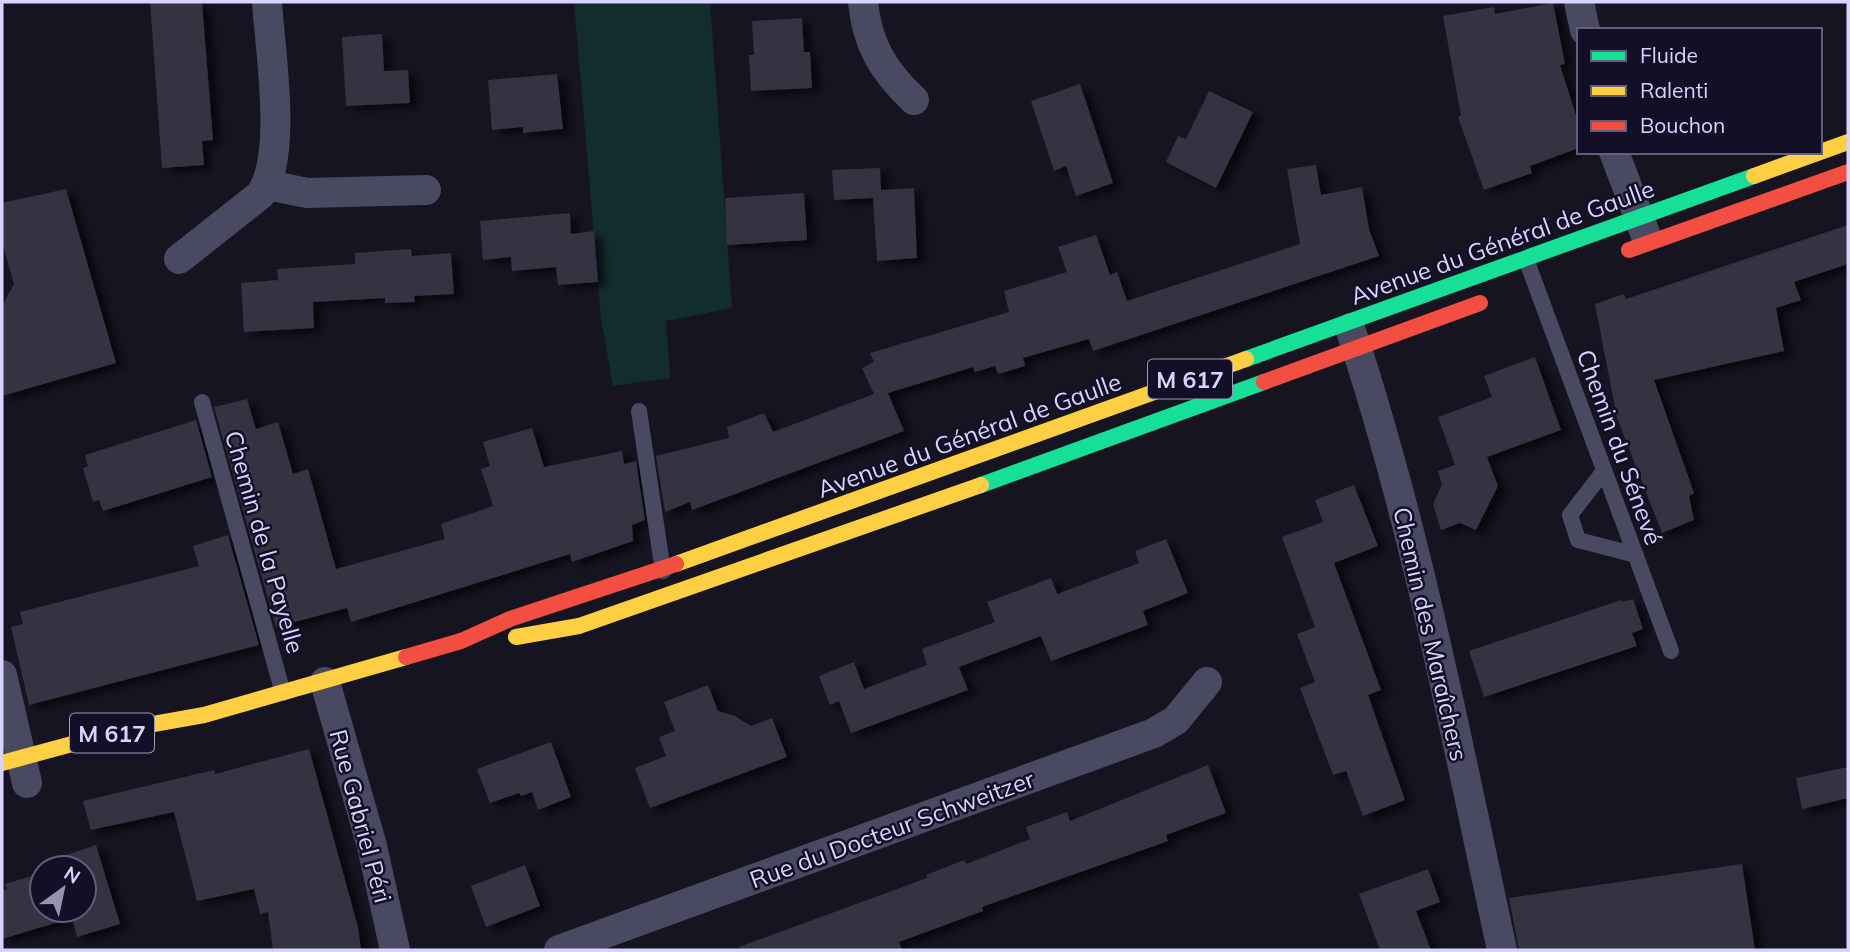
<svg xmlns="http://www.w3.org/2000/svg" width="1850" height="952" viewBox="0 0 1850 952" font-family="Mulish,sans-serif">
<defs>
<filter id="shadow"><feDropShadow dx="8" dy="4.5" stdDeviation="3.5" flood-color="#0009"/></filter>
</defs>
<rect width="100%" height="100%" fill="#161421"/>
<path fill="#132c2d" d="M 574,2 L 710,2 L 732,308 L 666,321 L 670,378 L 613,386 L 601,318 Z"/>
<path fill="#343243" filter="url(#shadow)" d="M 150,2 L 202,2 L 213,140 L 202,141 L 204,165 L 162,168 Z
M 1553,3 L 1565,64 L 1560,65 L 1579,125 L 1579,148 L 1530,166 L 1532,173 L 1484,190 L 1458,117 L 1461,116 L 1443,16 L 1494,7 L 1495,14 Z
M 802,18 L 804,52 L 810,52 L 812,88 L 751,91 L 749,55 L 754,55 L 752,21 Z
M 382,34 L 384,71 L 408,70 L 410,103 L 346,106 L 342,37 Z
M 557,74 L 563,129 L 523,133 L 523,127 L 492,130 L 488,80 Z
M 1080,84 L 1113,183 L 1076,196 L 1066,166 L 1054,171 L 1031,101 Z
M 1209,91 L 1253,112 L 1216,188 L 1166,162 L 1178,136 L 1186,139 Z
M 1316,165 L 1321,195 L 1362,187 L 1369,229 L 1379,256 L 1093,351 L 1089,339 L 1023,358 L 1025,366 L 998,374 L 995,366 L 975,372 L 973,367 L 888,393 L 904,431 L 692,510 L 690,502 L 665,512 L 656,456 L 729,438 L 727,427 L 764,413 L 773,432 L 874,394 L 862,368 L 874,362 L 870,353 L 1009,312 L 1004,291 L 1067,272 L 1058,247 L 1096,235 L 1110,275 L 1117,272 L 1127,301 L 1300,244 L 1287,169 Z
M 880,168 L 881,190 L 914,188 L 917,258 L 877,261 L 873,198 L 834,200 L 832,170 Z
M 66,189 L 116,363 L 2,396 L 2,306 L 14,284 L 2,242 L 2,203 Z
M 804,193 L 807,240 L 727,245 L 725,198 Z
M 570,213 L 571,234 L 594,231 L 598,282 L 558,285 L 556,267 L 512,271 L 511,257 L 483,260 L 480,221 Z
M 1848,225 L 1848,264 L 1794,282 L 1801,300 L 1776,308 L 1784,351 L 1654,380 L 1694,493 L 1689,496 L 1694,520 L 1662,533 L 1617,418 L 1595,304 L 1624,294 L 1626,299 Z
M 411,249 L 412,256 L 451,253 L 454,294 L 414,296 L 415,302 L 385,303 L 385,298 L 313,302 L 314,328 L 244,332 L 241,283 L 278,280 L 277,269 L 355,264 L 355,253 Z
M 1535,357 L 1561,430 L 1487,457 L 1498,486 L 1476,530 L 1460,523 L 1441,530 L 1433,504 L 1442,484 L 1438,471 L 1455,465 L 1438,417 L 1492,397 L 1484,376 Z
M 247,399 L 256,429 L 278,422 L 293,474 L 308,469 L 336,569 L 445,539 L 441,524 L 493,506 L 481,469 L 490,466 L 483,442 L 532,428 L 544,467 L 622,451 L 624,464 L 636,461 L 645,520 L 632,525 L 633,541 L 572,562 L 570,554 L 351,622 L 347,608 L 276,627 L 214,407 Z
M 196,420 L 212,477 L 103,511 L 99,500 L 93,502 L 83,468 L 88,466 L 85,455 Z
M 1354,485 L 1378,546 L 1334,563 L 1381,690 L 1368,695 L 1405,800 L 1363,816 L 1346,771 L 1333,775 L 1300,688 L 1315,682 L 1297,634 L 1315,627 L 1282,537 L 1323,522 L 1315,500 Z
M 228,535 L 259,645 L 29,705 L 11,627 L 23,624 L 20,612 L 199,566 L 193,546 Z
M 1166,539 L 1188,593 L 1143,611 L 1148,625 L 1051,661 L 1041,636 L 959,667 L 968,690 L 851,733 L 839,701 L 830,705 L 819,676 L 854,662 L 864,689 L 927,665 L 922,649 L 995,622 L 987,602 L 1051,578 L 1057,594 L 1139,563 L 1135,551 Z
M 1633,599 L 1643,629 L 1632,633 L 1637,646 L 1484,697 L 1469,651 L 1621,600 L 1622,602 Z
M 708,685 L 718,711 L 735,716 L 751,726 L 772,718 L 787,757 L 650,808 L 635,768 L 666,756 L 659,737 L 675,731 L 664,702 Z
M 551,742 L 571,797 L 538,810 L 532,792 L 521,796 L 519,793 L 490,803 L 477,769 Z
M 309,749 L 358,927 L 361,950 L 273,950 L 268,912 L 260,914 L 254,889 L 197,901 L 174,812 L 91,830 L 83,801 L 214,770 L 215,774 Z
M 1208,765 L 1226,813 L 1166,835 L 1168,841 L 982,907 L 983,911 L 899,942 L 902,950 L 740,950 L 739,947 L 927,878 L 926,875 L 964,860 L 966,864 L 1030,839 L 1026,827 L 1067,812 L 1070,821 Z
M 1848,767 L 1848,798 L 1802,809 L 1796,778 Z
M 96,845 L 120,924 L 77,937 L 72,918 L 2,939 L 2,890 L 7,889 L 5,884 L 42,873 L 42,910 L 84,910 L 84,868 L 57,868 L 66,865 L 63,856 Z
M 1742,864 L 1755,950 L 1519,950 L 1509,898 Z
M 525,865 L 540,906 L 486,927 L 471,886 Z
M 1428,869 L 1440,902 L 1416,911 L 1431,950 L 1380,950 L 1359,894 Z"/>
<g fill="none" stroke-linecap="round" stroke-linejoin="round">
<path stroke="#4a4962" stroke-width="16" d="M 1526,259 L 1671,651
M 202,402 L 283,693
M 639,411 L 663,571
M 1604,471 L 1570,515 L 1578,540 L 1636,555"/>
<path stroke="#4a4962" stroke-width="30" d="M 863,2 C 867,44 883,71 914,100
M 1579,2 L 1585,30
M 1614,152 L 1646,236
M 268,185 L 307,193 L 426,190
M 179,259 L 260,195 C 288,156 270,51 267,2
M 1350,328 C 1417,530 1457,742 1502,950
M 2,675 L 27,783
M 325,682 L 372,846 L 395,950
M 559,950 L 1154,733 L 1176,720 L 1207,682"/>
<path stroke="#16e098" stroke-width="16" d="M 1246,359 L 1754,176
M 981,485 L 1264,382"/>
<path stroke="#ffcf43" stroke-width="16" d="M 1754,176 L 1848,142
M 676,564 L 1246,359
M 516,637 L 579,626 L 981,485
M 2,763 L 131,728 L 204,715 L 406,657"/>
<path stroke="#f24e42" stroke-width="16" d="M 1629,250 L 1848,172
M 1264,382 L 1480,303
M 406,657 L 461,641 L 510,619 L 676,564"/>
</g>
<g text-anchor="middle" dominant-baseline="central" stroke-width="5" stroke-linejoin="round" paint-order="stroke">
<g fill="#130f26" stroke="#9e99be" stroke-width="2">
<rect x="1148" y="359.5" width="84" height="39" rx="5"/>
<rect x="70" y="713.5" width="84" height="39" rx="5"/>
</g>
<g font-size="23" font-weight="bold" fill="#d9d4ff">
<text x="1190" y="379">M 617</text>
<text x="112" y="733">M 617</text>
</g>
<g font-size="24" fill="#d9d4ff" stroke="#130f26">
<text transform="translate(1502 242) rotate(-20)">Avenue du Général de Gaulle</text>
<text transform="translate(969 435) rotate(-20)">Avenue du Général de Gaulle</text>
<text transform="translate(1620 447) rotate(70)">Chemin du Sénevé</text>
<text transform="translate(265 542) rotate(74)">Chemin de la Payelle</text>
<text transform="translate(1431 634) rotate(77)">Chemin des Maraîchers</text>
<text transform="translate(361 816) rotate(75)">Rue Gabriel Péri</text>
<text transform="translate(892 829) rotate(-20)">Rue du Docteur Schweitzer</text>
</g>
</g>
<rect width="1850" height="952" fill="none" stroke="#d9d4ff" stroke-width="7"/>
<rect x="1577" y="28" width="245" height="126" fill="#130f26" stroke="#625e7d" stroke-width="2"/>
<rect x="1591" y="51" width="35" height="10" fill="#16e098" stroke="#625e7d" stroke-width="2"/>
<text x="1640" y="63" font-size="21" fill="#d9d4ff">Fluide</text>
<rect x="1591" y="86" width="35" height="10" fill="#ffcf43" stroke="#625e7d" stroke-width="2"/>
<text x="1640" y="98" font-size="21" fill="#d9d4ff">Ralenti</text>
<rect x="1591" y="121" width="35" height="10" fill="#f24e42" stroke="#625e7d" stroke-width="2"/>
<text x="1640" y="133" font-size="21" fill="#d9d4ff">Bouchon</text>
<g transform="translate(63 889) rotate(33)"><circle r="33" fill="#130f26" stroke="#625e7d" stroke-width="2"/>
<path d="M0-5L12 26L0 18L-12 26Z" fill="#9591b1"/>
<text y="-10" font-size="19" font-weight="bold" text-anchor="middle" fill="#d9d4ff">N</text>
</g>
</svg>
